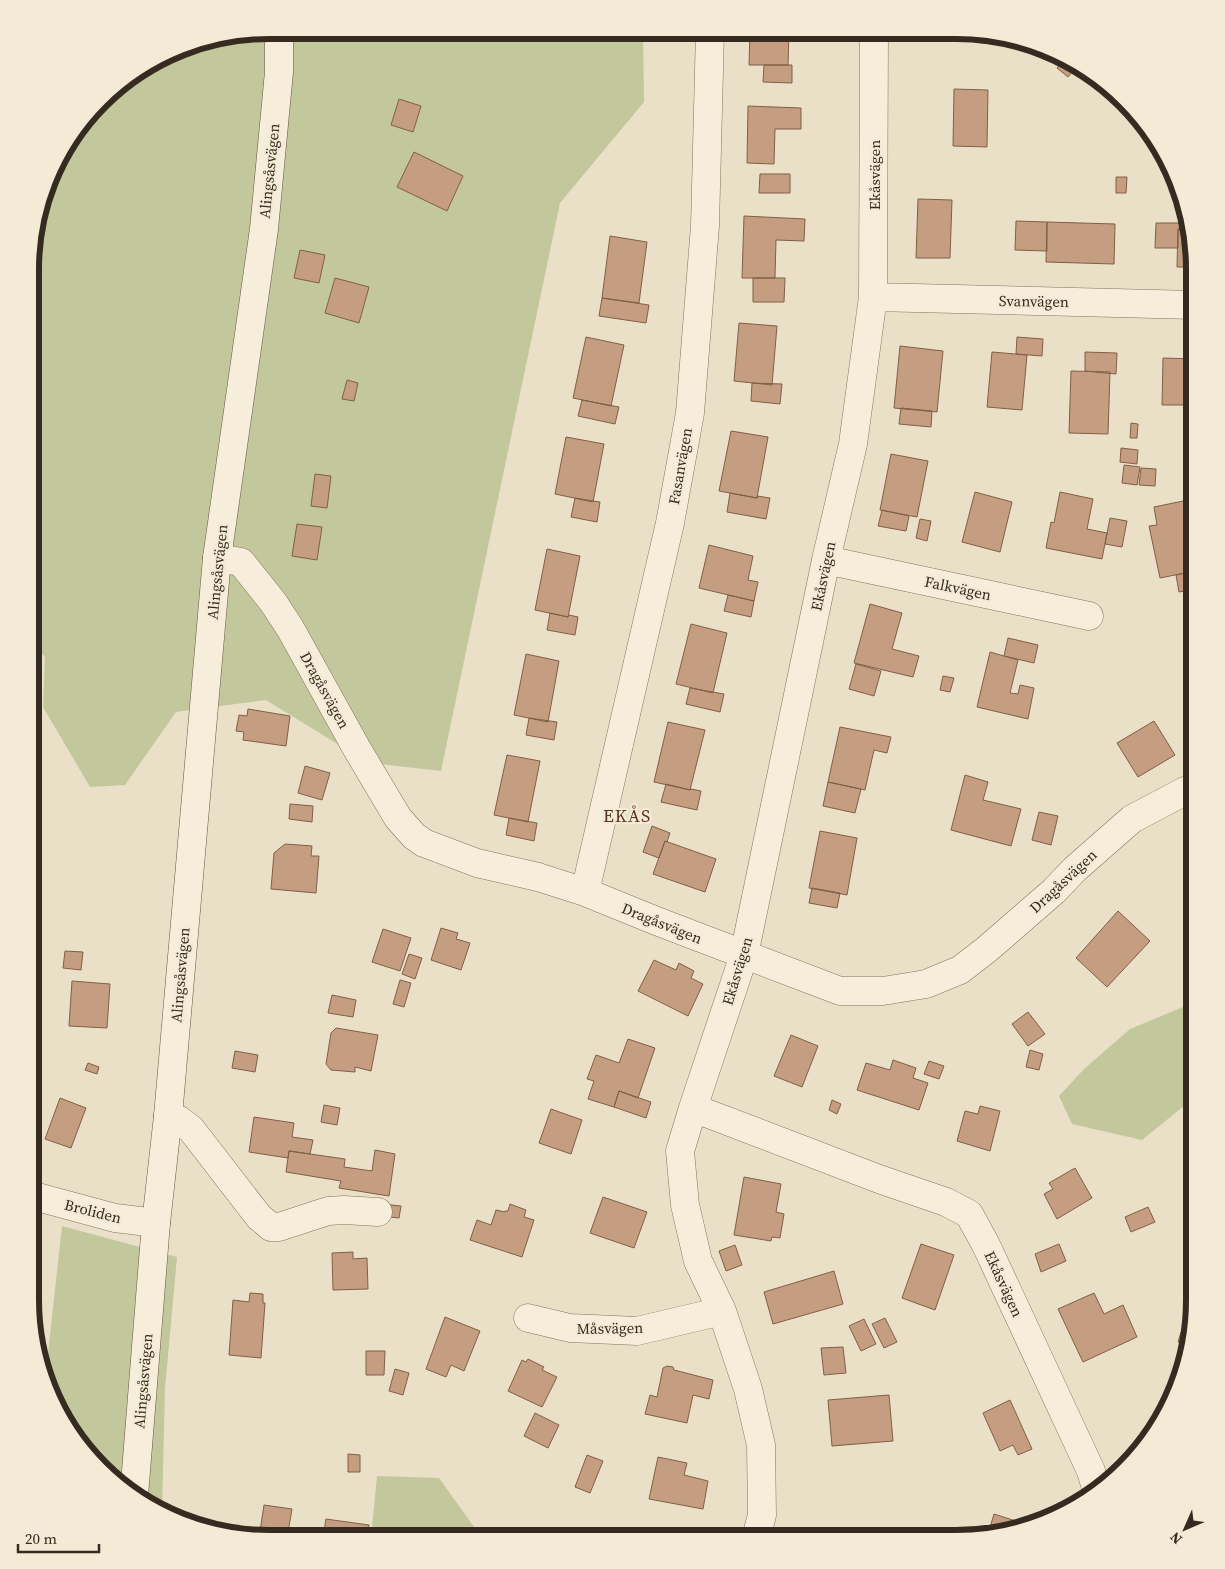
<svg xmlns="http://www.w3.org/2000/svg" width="1225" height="1569" viewBox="0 0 1225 1569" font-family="'Source Serif 4',serif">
<rect width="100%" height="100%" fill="#eae0c8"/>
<path fill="#c2c89c" d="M 268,30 L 643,31 L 644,102 L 560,203 L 441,771 L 353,761 L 339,745 L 266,700 L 176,712 L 125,785 L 90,787 L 43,707 L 45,657 L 31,642 L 32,237 L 62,149 L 111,89 L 191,43 Z
M 1195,1002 L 1195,1097 L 1142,1140 L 1072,1124 L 1059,1096 L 1084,1069 L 1130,1029 Z
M 62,1226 L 177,1257 L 165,1389 L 162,1512 L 136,1499 L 62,1420 L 45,1380 Z
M 377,1476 L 439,1478 L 482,1538 L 371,1538 Z"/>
<path fill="#c59e81" stroke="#825e46" d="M 750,31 L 789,32 L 788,65 L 749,65 Z
M 999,36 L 1017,43 L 999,44 Z
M 1063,60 L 1077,66 L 1068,77 L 1057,68 Z
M 764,65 L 792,65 L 792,83 L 763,82 Z
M 954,89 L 988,90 L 987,147 L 953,146 Z
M 399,99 L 421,106 L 413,132 L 391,125 Z
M 748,106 L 801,108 L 801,129 L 775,129 L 774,164 L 747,163 Z
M 414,152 L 463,176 L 447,211 L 397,187 Z
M 760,174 L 790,174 L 790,193 L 759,193 Z
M 1116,177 L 1127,177 L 1126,193 L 1116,193 Z
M 918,199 L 952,200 L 950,258 L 916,258 Z
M 744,216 L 805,219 L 804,241 L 776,240 L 775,278 L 742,278 Z
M 1016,221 L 1047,222 L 1047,251 L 1015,250 Z
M 1047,222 L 1115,224 L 1114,264 L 1046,262 Z
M 1156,223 L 1182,223 L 1182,229 L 1178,229 L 1178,248 L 1155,248 Z
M 1178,229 L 1190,229 L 1195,267 L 1177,267 Z
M 610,236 L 647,242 L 639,303 L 602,298 Z
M 300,250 L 325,255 L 319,283 L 294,278 Z
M 335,278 L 369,287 L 359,323 L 325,313 Z
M 753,278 L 785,278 L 784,302 L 753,302 Z
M 602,298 L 649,305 L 646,323 L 599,316 Z
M 739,323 L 777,326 L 772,385 L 734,381 Z
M 586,337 L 624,345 L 611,406 L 573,398 Z
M 1017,337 L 1043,339 L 1042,356 L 1016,354 Z
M 900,346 L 943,351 L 937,412 L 894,408 Z
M 992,352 L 1027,355 L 1022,410 L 987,407 Z
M 1085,352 L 1117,353 L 1116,374 L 1085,371 Z
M 1163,358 L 1195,359 L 1195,405 L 1162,405 Z
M 1071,371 L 1110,372 L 1108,434 L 1069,433 Z
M 347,380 L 358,383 L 354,401 L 342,399 Z
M 752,383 L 782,384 L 780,404 L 751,401 Z
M 582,400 L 619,407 L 615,424 L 578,416 Z
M 901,408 L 932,411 L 931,427 L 899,424 Z
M 1131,423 L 1138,424 L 1137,438 L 1130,438 Z
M 731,431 L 768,437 L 757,498 L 719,491 Z
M 566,437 L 604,444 L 593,502 L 555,494 Z
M 1121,448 L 1138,450 L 1137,464 L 1120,462 Z
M 891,454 L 928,461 L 917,517 L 880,510 Z
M 1124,465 L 1140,467 L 1137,485 L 1122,483 Z
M 1141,468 L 1156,469 L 1155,486 L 1139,485 Z
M 315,474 L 331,476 L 327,508 L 311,506 Z
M 975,492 L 1012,502 L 1000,552 L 962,542 Z
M 1060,492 L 1093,499 L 1087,529 L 1107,533 L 1102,559 L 1046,548 L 1051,522 L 1054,523 Z
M 730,493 L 757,498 L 757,496 L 770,498 L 766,519 L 727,512 Z
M 575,498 L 600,502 L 597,522 L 571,517 Z
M 1193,499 L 1195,511 L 1195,517 L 1192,518 L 1195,533 L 1195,571 L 1160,578 L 1149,526 L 1157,525 L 1154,507 Z
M 882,510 L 909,516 L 906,531 L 878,526 Z
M 1110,518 L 1127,521 L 1122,547 L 1105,544 Z
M 920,519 L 931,521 L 927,541 L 916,538 Z
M 297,524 L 322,527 L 317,560 L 292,556 Z
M 709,545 L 753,556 L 748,580 L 758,582 L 754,601 L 699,588 Z
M 547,549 L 580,556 L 568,617 L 535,610 Z
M 1195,571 L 1195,589 L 1179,592 L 1176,575 Z
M 728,595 L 754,601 L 751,617 L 724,611 Z
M 870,604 L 902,613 L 892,649 L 919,656 L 913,677 L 854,663 Z
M 550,613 L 568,617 L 569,615 L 578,617 L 575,635 L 547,630 Z
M 691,624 L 727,633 L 713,693 L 676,684 Z
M 1008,638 L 1038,645 L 1034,663 L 1004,656 Z
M 990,652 L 1018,660 L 1010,693 L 1018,694 L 1020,685 L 1034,688 L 1028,719 L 977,707 Z
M 526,654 L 559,661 L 548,722 L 514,715 Z
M 856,664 L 881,671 L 874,696 L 849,689 Z
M 943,676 L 954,678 L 950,692 L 940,690 Z
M 690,688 L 724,694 L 720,712 L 686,704 Z
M 248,709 L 290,716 L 286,746 L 243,740 L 244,732 L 236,731 L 239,715 L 247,716 Z
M 529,718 L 557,722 L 554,740 L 526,735 Z
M 1154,721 L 1175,755 L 1138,777 L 1117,743 Z
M 668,722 L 705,730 L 690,790 L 654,782 Z
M 840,727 L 891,737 L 887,753 L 874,750 L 865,790 L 828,782 Z
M 507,755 L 540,761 L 528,822 L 494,815 Z
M 305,766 L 330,773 L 322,800 L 298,793 Z
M 965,775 L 988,782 L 983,800 L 1021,809 L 1011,846 L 951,830 Z
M 828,782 L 861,789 L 855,813 L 823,806 Z
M 666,784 L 690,790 L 691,789 L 701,791 L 697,810 L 661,802 Z
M 290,804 L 313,806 L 312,822 L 289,819 Z
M 1039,812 L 1058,816 L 1051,845 L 1032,840 Z
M 509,818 L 537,823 L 534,841 L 506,835 Z
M 652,826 L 670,833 L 667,842 L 665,841 L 659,858 L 643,852 Z
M 820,831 L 857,838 L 847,895 L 809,888 Z
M 665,841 L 716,859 L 705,892 L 653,874 Z
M 285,844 L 312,846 L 311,856 L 319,856 L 316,893 L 271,889 L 274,853 Z
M 812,888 L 840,893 L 837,908 L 809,903 Z
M 1118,911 L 1150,941 L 1107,987 L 1076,958 Z
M 441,928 L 458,933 L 456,939 L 470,943 L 461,970 L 431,960 Z
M 383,929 L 411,938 L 400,971 L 372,962 Z
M 65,951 L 83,952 L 81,970 L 63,968 Z
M 409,954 L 422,958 L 415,979 L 402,974 Z
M 654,960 L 676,970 L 679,963 L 694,971 L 691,978 L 703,984 L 688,1016 L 638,991 Z
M 400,980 L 411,983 L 404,1007 L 393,1004 Z
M 72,981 L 110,984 L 107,1028 L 69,1026 Z
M 332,995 L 356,1000 L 353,1017 L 328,1013 Z
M 1028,1012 L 1045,1034 L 1028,1046 L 1012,1024 Z
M 336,1028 L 378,1035 L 371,1071 L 355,1067 L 355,1072 L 331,1070 L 326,1064 L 331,1033 Z
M 791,1035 L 818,1046 L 802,1087 L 774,1076 Z
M 628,1039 L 655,1048 L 638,1098 L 619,1091 L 614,1107 L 588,1099 L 594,1081 L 587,1079 L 596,1055 L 619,1063 Z
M 1030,1050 L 1043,1054 L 1039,1070 L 1026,1067 Z
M 235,1051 L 258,1055 L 255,1072 L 232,1068 Z
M 893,1060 L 916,1068 L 913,1078 L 928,1083 L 919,1110 L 857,1090 L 866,1063 L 890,1070 Z
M 929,1061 L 944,1066 L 939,1079 L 924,1074 Z
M 88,1063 L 99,1067 L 97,1074 L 85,1070 Z
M 619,1091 L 651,1102 L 646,1118 L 614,1107 Z
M 60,1098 L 86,1108 L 71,1148 L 45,1139 Z
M 832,1100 L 841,1104 L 837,1114 L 829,1110 Z
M 324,1105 L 340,1108 L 337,1125 L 321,1122 Z
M 980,1106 L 1000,1111 L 990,1151 L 957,1141 L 965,1111 L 978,1114 Z
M 551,1109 L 582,1120 L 571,1154 L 539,1143 Z
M 254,1117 L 294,1123 L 292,1137 L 313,1140 L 310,1154 L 289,1151 L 288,1158 L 249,1152 Z
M 375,1150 L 395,1154 L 389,1196 L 339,1188 L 341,1181 L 286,1172 L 289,1151 L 345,1159 L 344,1167 L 372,1171 Z
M 1075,1168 L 1092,1198 L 1057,1219 L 1044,1194 L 1053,1189 L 1049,1183 Z
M 744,1177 L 781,1184 L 776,1212 L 784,1214 L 780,1238 L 772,1237 L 771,1241 L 734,1235 Z
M 603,1197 L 647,1212 L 634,1248 L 590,1233 Z
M 383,1204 L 401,1206 L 399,1218 L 381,1216 Z
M 510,1204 L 526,1210 L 524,1217 L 534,1220 L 522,1257 L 470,1240 L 477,1220 L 491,1225 L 496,1210 L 505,1212 L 505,1211 L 508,1211 Z
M 1148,1207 L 1155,1222 L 1131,1232 L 1125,1217 Z
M 921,1244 L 954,1255 L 935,1310 L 902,1298 Z
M 1059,1244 L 1066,1261 L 1041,1272 L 1035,1254 Z
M 735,1245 L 742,1265 L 726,1271 L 719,1251 Z
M 353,1252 L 353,1259 L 367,1258 L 368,1289 L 333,1290 L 332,1253 Z
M 834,1271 L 843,1304 L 773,1324 L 764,1292 Z
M 250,1293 L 263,1294 L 263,1303 L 265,1303 L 261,1358 L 229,1355 L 233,1300 L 249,1302 Z
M 1094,1293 L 1104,1314 L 1123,1305 L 1137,1337 L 1083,1362 L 1058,1309 Z
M 445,1317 L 480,1331 L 464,1371 L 451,1365 L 446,1377 L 426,1369 Z
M 885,1318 L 897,1342 L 884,1348 L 872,1324 Z
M 864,1319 L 876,1344 L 861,1351 L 849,1326 Z
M 1181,1332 L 1190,1335 L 1187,1345 L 1178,1342 Z
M 843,1347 L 846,1373 L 824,1375 L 821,1348 Z
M 366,1351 L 385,1351 L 384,1375 L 366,1375 Z
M 528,1359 L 544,1367 L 542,1370 L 557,1377 L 542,1407 L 508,1391 L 522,1360 L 526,1362 Z
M 667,1366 L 673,1367 L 674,1370 L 713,1380 L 709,1399 L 693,1395 L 687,1423 L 645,1414 L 650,1395 L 657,1397 L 663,1368 Z
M 395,1369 L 409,1373 L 403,1395 L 389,1391 Z
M 889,1395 L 893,1441 L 832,1446 L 828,1400 Z
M 1010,1400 L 1032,1449 L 1018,1455 L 1013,1445 L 1000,1451 L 983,1413 Z
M 535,1413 L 559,1425 L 548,1448 L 524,1436 Z
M 348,1454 L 360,1455 L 360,1472 L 348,1472 Z
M 587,1455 L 603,1461 L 590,1493 L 575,1487 Z
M 658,1457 L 687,1463 L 684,1475 L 708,1481 L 703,1509 L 649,1499 Z
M 264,1505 L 292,1509 L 287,1538 L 259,1538 Z
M 994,1514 L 1022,1523 L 988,1534 Z
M 326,1519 L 369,1525 L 367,1538 L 323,1538 Z"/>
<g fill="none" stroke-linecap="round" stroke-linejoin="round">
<g stroke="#85735e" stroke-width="29">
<path id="street" d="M 873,297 L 1195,305
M 217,558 L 241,562 L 273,602 L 290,628 L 357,749 L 398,818 L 414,836 L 424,843 L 477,863 L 538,877 L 585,892 L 659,922 L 840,991 L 883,991 L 926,984 L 960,970 L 986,950 L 1054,891 L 1075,869 L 1132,819 L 1185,791 L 1195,788
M 826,560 L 1089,616
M 585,892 L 670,523 L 690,413 L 705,226 L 710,31
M 693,1108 L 879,1179 L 946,1202 L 969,1214 L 986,1245 L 1091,1471 L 1096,1488
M 168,1116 L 179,1120 L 191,1129 L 259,1217 L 271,1227 L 279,1227 L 328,1211 L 344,1210 L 378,1212
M 30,1195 L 115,1218 L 156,1223
M 528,1318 L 570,1328 L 637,1331 L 722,1311
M 756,1538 L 762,1515 L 761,1445 L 748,1389 L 722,1311 L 698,1261 L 685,1205 L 680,1151 L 693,1108 L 744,955 L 826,560 L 853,444 L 873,297 L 874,32"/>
</g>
<g stroke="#675441" stroke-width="29">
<path id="secondary" d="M 134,1496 L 156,1223 L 168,1116 L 217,558 L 264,229 L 279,72 L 279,30"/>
</g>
<use href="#street" stroke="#f6eeda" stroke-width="28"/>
<use href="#secondary" stroke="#f6eeda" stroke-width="28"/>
</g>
<g text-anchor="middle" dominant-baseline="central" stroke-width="4.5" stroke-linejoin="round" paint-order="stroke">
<g font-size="15" fill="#362b21" stroke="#f3ebd6">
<text transform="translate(269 171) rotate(-84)">Alingsåsvägen</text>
<text transform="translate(874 175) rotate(-90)">Ekåsvägen</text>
<text transform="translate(1034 301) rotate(1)">Svanvägen</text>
<text transform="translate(680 466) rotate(-80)">Fasanvägen</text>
<text transform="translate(217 572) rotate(-84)">Alingsåsvägen</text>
<text transform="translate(823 576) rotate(-78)">Ekåsvägen</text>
<text transform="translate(958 588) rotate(12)">Falkvägen</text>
<text transform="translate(325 690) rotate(61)">Dragåsvägen</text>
<text transform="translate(1063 881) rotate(-43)">Dragåsvägen</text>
<text transform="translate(662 923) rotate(22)">Dragåsvägen</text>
<text transform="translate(737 971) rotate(-73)">Ekåsvägen</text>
<text transform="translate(180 975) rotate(-85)">Alingsåsvägen</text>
<text transform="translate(93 1211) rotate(14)">Broliden</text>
<text transform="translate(1004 1284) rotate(65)">Ekåsvägen</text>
<text transform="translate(610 1328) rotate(-1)">Måsvägen</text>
<text transform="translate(143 1381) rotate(-85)">Alingsåsvägen</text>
</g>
<g font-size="18" letter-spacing="1" fill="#5f3124" stroke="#f3ebd6">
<text x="627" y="815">EKÅS</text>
</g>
</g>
<path d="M0 0H1225V1569H0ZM269 39H956A230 230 0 0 1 1186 269V1300A230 230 0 0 1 956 1530H269A230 230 0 0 1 39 1300V269A230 230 0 0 1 269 39Z" fill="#f3ebd6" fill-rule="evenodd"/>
<path fill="none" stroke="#362b21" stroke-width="6" d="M269 39H956A230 230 0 0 1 1186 269V1300A230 230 0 0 1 956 1530H269A230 230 0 0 1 39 1300V269A230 230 0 0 1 269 39Z"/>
<g transform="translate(1185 1529) rotate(225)" stroke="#f3ebd6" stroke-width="4" paint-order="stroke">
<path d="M0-4L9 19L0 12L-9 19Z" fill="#362b21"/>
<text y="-8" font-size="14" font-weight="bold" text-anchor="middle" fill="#362b21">N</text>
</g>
<path d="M18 1544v8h81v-8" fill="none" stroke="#362b21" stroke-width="2.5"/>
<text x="25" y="1544" font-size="15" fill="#362b21" stroke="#f3ebd6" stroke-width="4" paint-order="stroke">20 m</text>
</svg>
